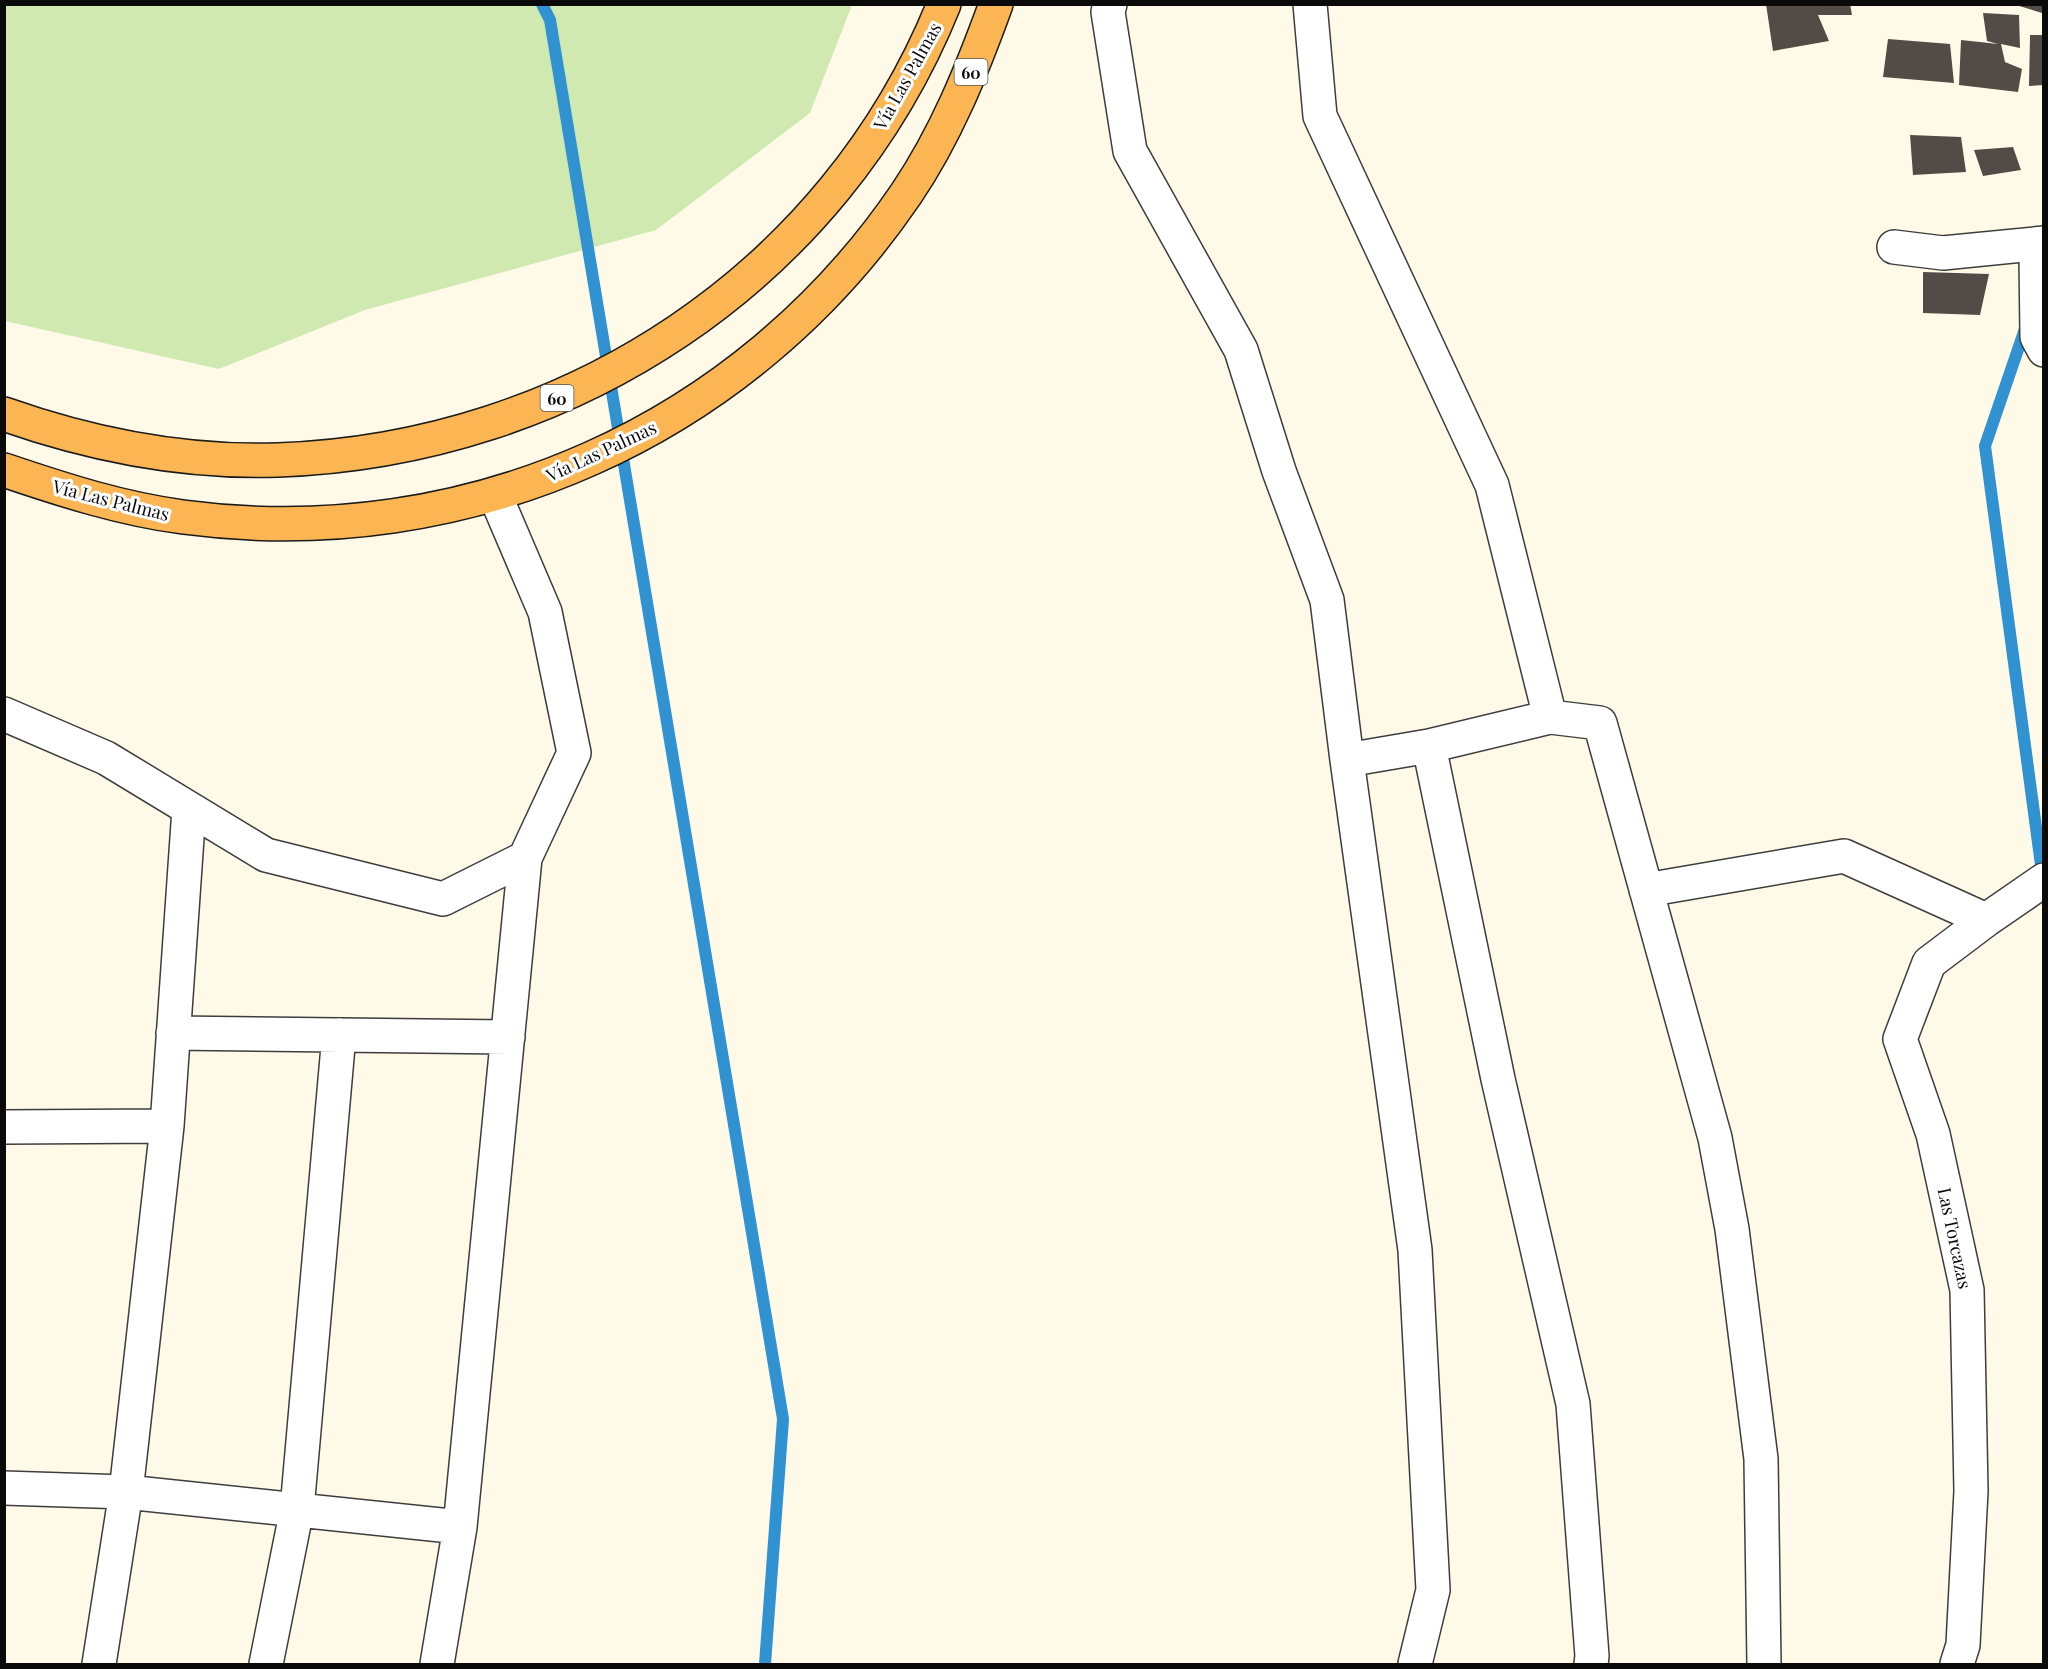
<svg xmlns="http://www.w3.org/2000/svg" width="2048" height="1669" viewBox="0 0 2048 1669" font-family="'Playfair Display',serif">
<rect width="100%" height="100%" fill="#fffae8"/>
<path fill="#cfe9b1" d="M 5,4 L 852,4 L 852,5 L 810,113 L 656,230 L 365,310 L 219,369 L 5,321 Z"/>
<g fill="none" stroke-linecap="round" stroke-linejoin="round">
<path stroke="#3092d0" stroke-width="12" d="M 542,4 L 550,20 L 783,1419 L 765,1664
M 2026,326 L 1985,446 L 2043,880"/>
</g>
<path fill="#534b46" d="M 1766,4 L 1850,4 L 1852,15 L 1818,15 L 1829,41 L 1773,51 Z
M 2016,5 L 2044,5 L 2044,7 L 2042,13 Z
M 1983,13 L 2019,15 L 2020,48 L 2001,44 L 2005,62 L 2022,69 L 2018,92 L 1959,85 L 1961,40 L 1998,44 L 1987,41 Z
M 2030,35 L 2044,35 L 2044,85 L 2029,86 Z
M 1888,39 L 1950,44 L 1954,83 L 1883,77 Z
M 1910,135 L 1961,137 L 1966,172 L 1913,175 Z
M 2013,147 L 2021,170 L 1983,176 L 1974,150 Z
M 1923,272 L 1989,274 L 1980,315 L 1923,313 Z"/>
<g fill="none" stroke-linecap="round" stroke-linejoin="round">
<g stroke="#3d3d3d" stroke-width="36">
<path id="minor" d="M 1110,4 L 1108,12 L 1130,151 L 1241,350 L 1279,471 L 1327,600 L 1347,760 L 1415,1250 L 1433,1590 L 1415,1664
M 1310,4 L 1320,116 L 1492,485 L 1550,717
M 1894,247 L 1943,253 L 2044,243
M 2044,247 L 2036,255 L 2037,337 L 2044,350
M 4,714 L 106,758 L 266,855 L 443,899 L 525,858 L 574,753 L 545,612 L 495,495
M 1429,746 L 1550,717 L 1600,723 L 1715,1138 L 1732,1229 L 1761,1459 L 1764,1664
M 1347,760 L 1429,746 L 1498,1079 L 1573,1404 L 1592,1656 L 1591,1664
M 1646,890 L 1844,856 L 1986,920
M 173,1033 L 508,1037
M 4,1127 L 167,1126
M 4,1488 L 126,1492 L 460,1527
M 99,1664 L 126,1492 L 167,1126 L 189,809
M 266,1664 L 297,1509 L 339,1035
M 437,1664 L 460,1527 L 525,858
M 1957,1664 L 1963,1645 L 1971,1491 L 1967,1290 L 1933,1134 L 1900,1039 L 1929,963 L 1986,920 L 2044,880"/>
</g>
<g stroke="#1b1b1b" stroke-width="36">
<path id="trunk" d="M 4,414 C 92,445 185,463 278,460 C 569,450 834,277 944,4
M 4,470 C 63,490 122,509 183,517 C 467,555 745,431 906,194 C 946,135 972,70 996,4"/>
</g>
<use href="#minor" stroke="#fff" stroke-width="33"/>
<use href="#trunk" stroke="#fbb653" stroke-width="33"/>
</g>
<g text-anchor="middle" dominant-baseline="central" stroke-width="6" stroke-linejoin="round" paint-order="stroke">
<g fill="#fff" stroke="#545454" stroke-width="1.5">
<rect x="954.5" y="59" width="33" height="26" rx="4.5"/>
<rect x="540.5" y="385" width="33" height="26" rx="4.5"/>
</g>
<g font-size="16" font-weight="bold" fill="#0a0a0a">
<text x="971" y="72">60</text>
<text x="557" y="398">60</text>
</g>
<g font-size="18" fill="#0a0a0a" stroke="#fff">
<text transform="translate(907 76) rotate(-61)">Vía Las Palmas</text>
<text transform="translate(601 451) rotate(-25)">Vía Las Palmas</text>
<text transform="translate(111 500) rotate(14)">Vía Las Palmas</text>
<text transform="translate(1955 1238) rotate(78)">Las Torcazas</text>
</g>
</g>
<rect width="2048" height="1669" fill="none" stroke="#0a0a0a" stroke-width="12"/>
</svg>
